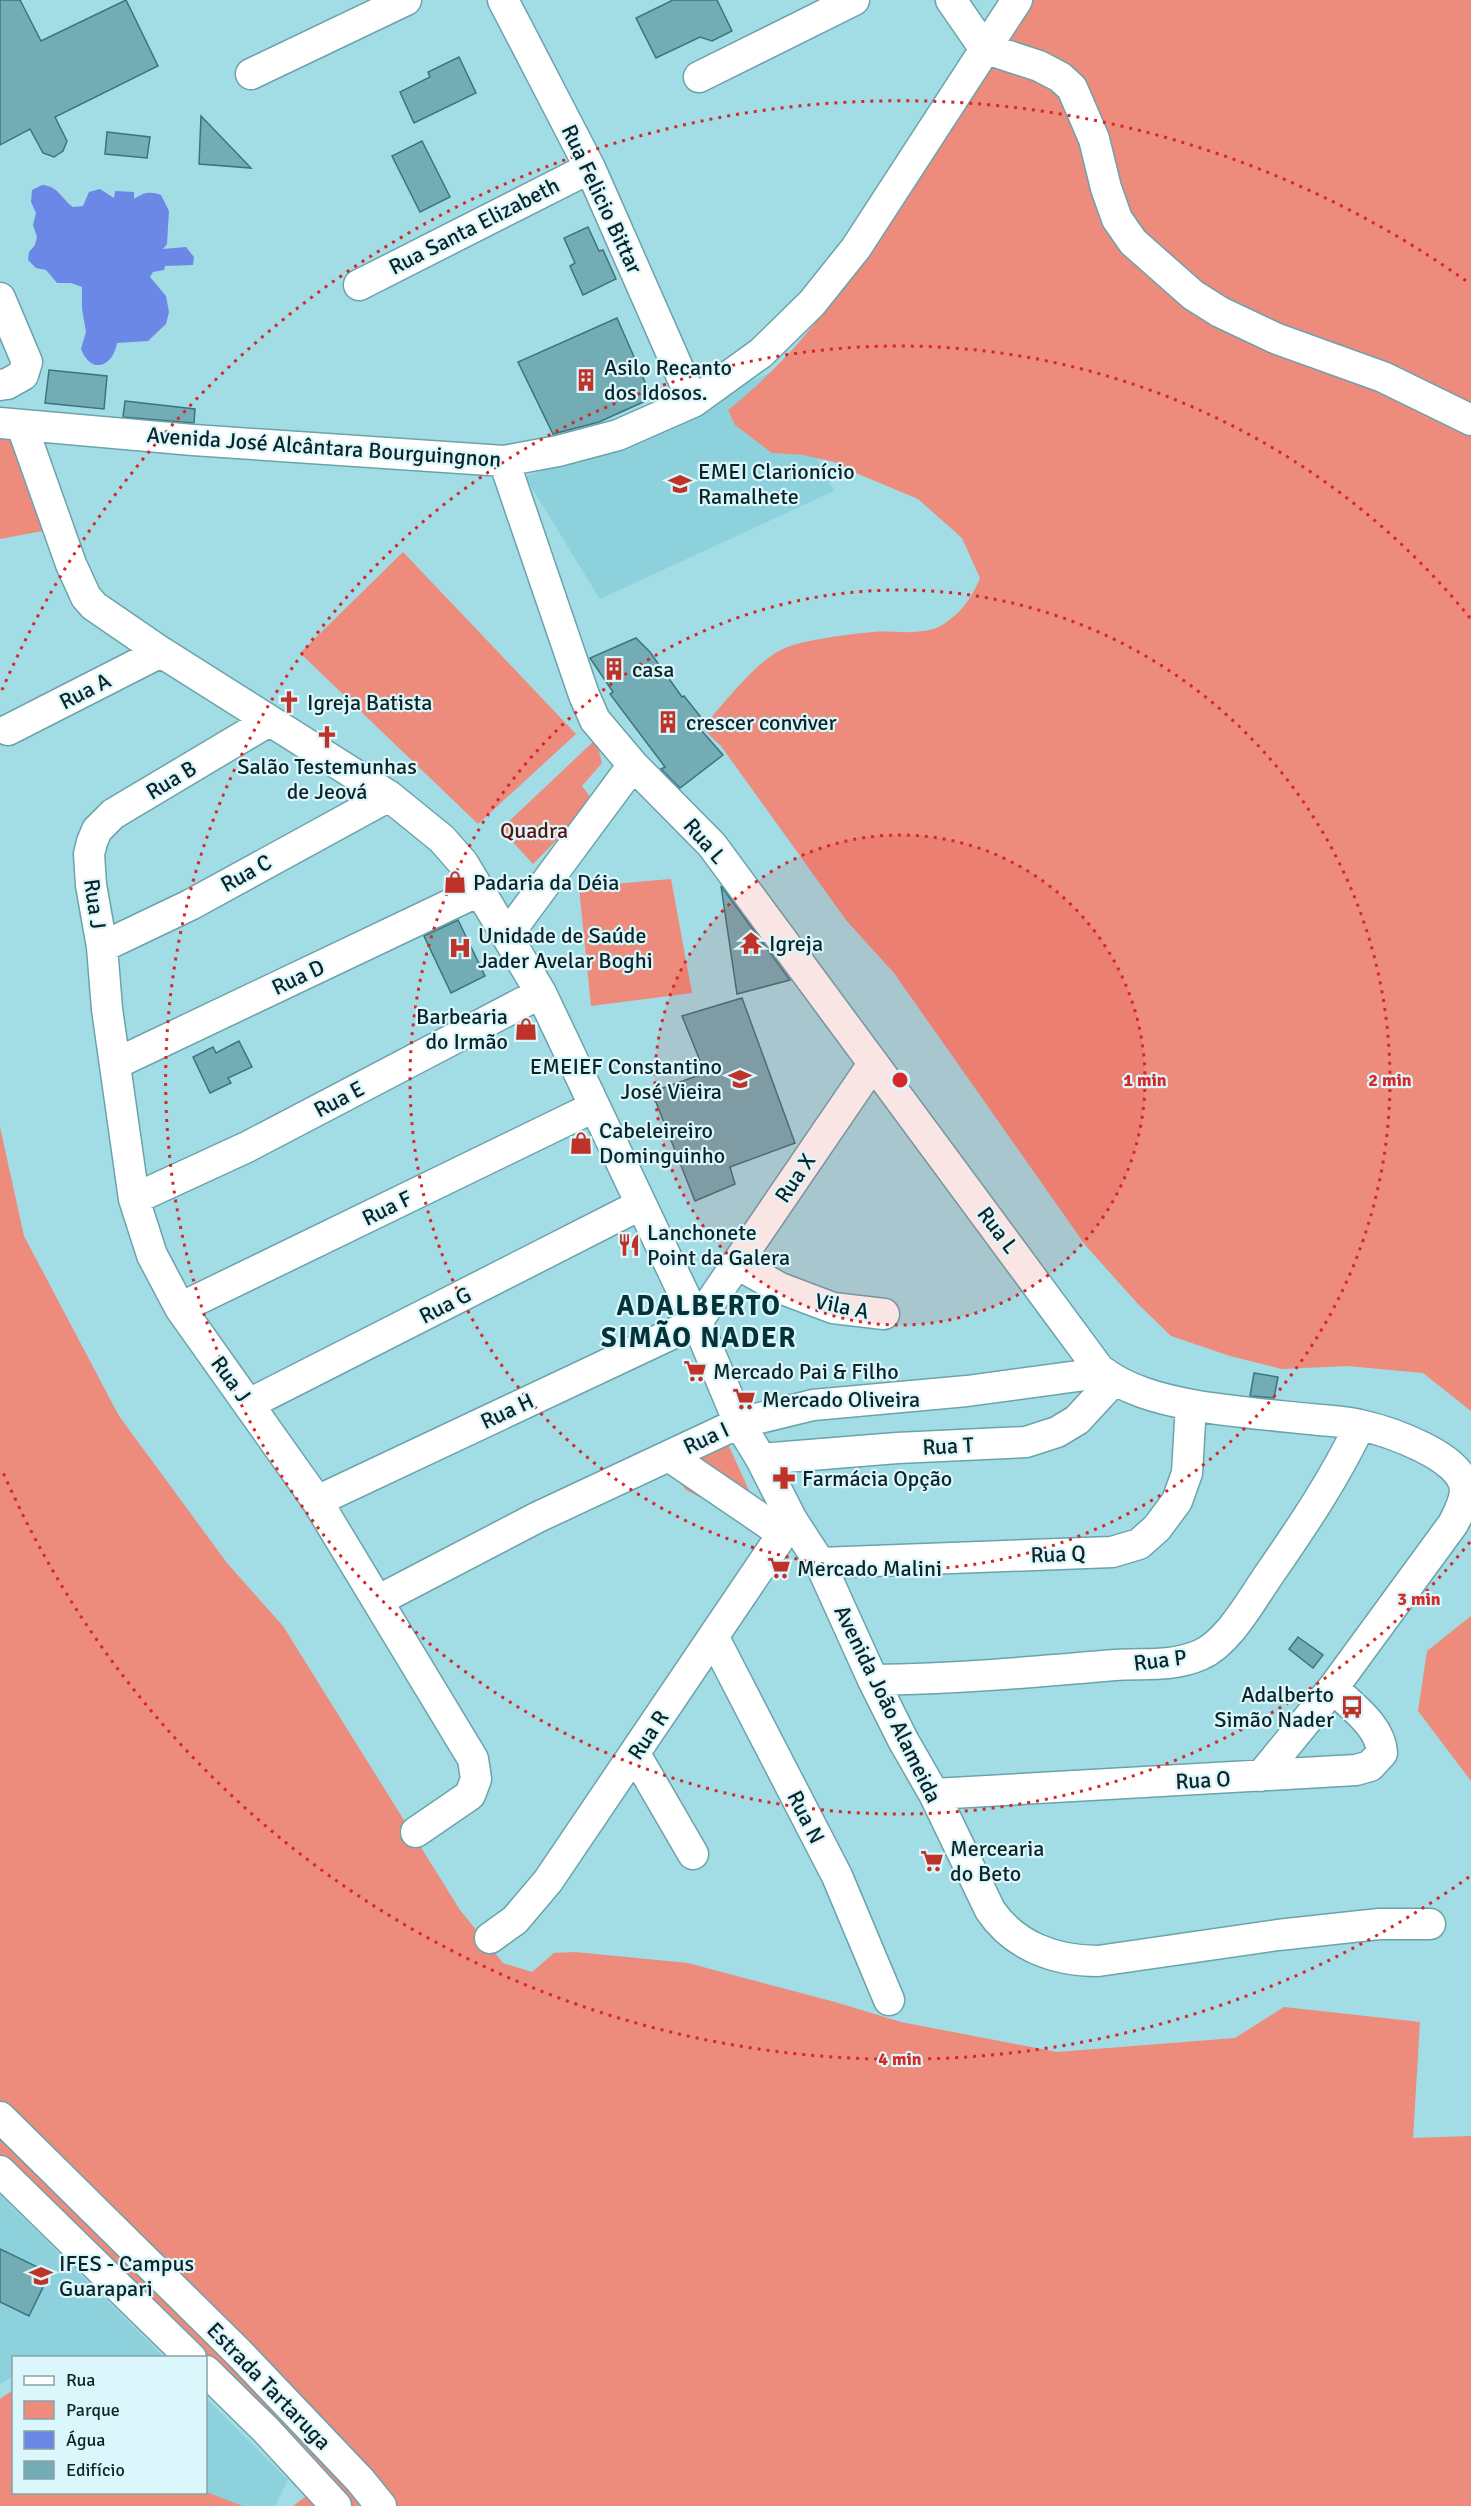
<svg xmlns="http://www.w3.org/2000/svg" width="1471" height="2506" viewBox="0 0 1471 2506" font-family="Signika,sans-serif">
<rect width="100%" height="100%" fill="#a2dce5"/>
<path fill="#8dd1dc" d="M 772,372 L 834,491 L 600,599 L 525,477 Z
M 0,2195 L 164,2357 L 14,2358 L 13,2377 L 0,2384 Z
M 206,2398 L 288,2480 L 275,2506 L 208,2506 L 206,2492 Z"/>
<path fill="#ed8b7d" d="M 1028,0 L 1471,0 L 1471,1411 L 1423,1373 L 1347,1366 L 1282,1369 L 1230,1356 L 1171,1336 L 1138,1304 L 1086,1246 L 894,973 L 846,920 L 721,746 L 702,728 C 722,706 757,660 783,649 C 801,640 851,634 873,632 C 895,630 924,637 944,624 C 962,612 972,597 980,578 L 962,538 L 918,499 L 856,473 L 834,462 L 803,455 L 772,453 L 735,425 L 728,410 C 809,346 864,260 918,174 C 955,116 992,58 1028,0 Z
M 0,427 L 4,427 L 49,506 L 48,530 L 0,539 Z
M 403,552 L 576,734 L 478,824 L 300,653 Z
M 596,739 L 602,763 L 582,786 L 594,802 L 533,864 L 501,829 Z
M 671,879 L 692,993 L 591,1006 L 579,887 Z
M 0,1127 L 24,1236 L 119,1416 L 227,1563 L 283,1626 L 460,1910 L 503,1963 L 532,1972 L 554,1953 L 575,1952 L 688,1963 L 835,2002 L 901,2022 L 1057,2052 L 1235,2038 L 1284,2007 L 1420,2022 L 1413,2138 L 1471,2136 L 1471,2506 L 293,2506 L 309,2494 L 0,2167 Z
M 728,1444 L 761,1517 L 740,1518 L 686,1490 L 668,1468 Z
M 1471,1616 L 1471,1781 L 1418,1711 L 1427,1651 Z
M 13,2390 L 14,2492 L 168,2492 L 174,2495 L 178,2493 L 206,2492 L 243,2506 L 0,2506 L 0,2399 Z"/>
<path fill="#6b88e7" d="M 42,185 C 59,186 61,199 73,207 L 83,206 L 89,192 L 100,189 L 114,198 L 115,191 L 134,192 L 134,199 C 144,192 150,191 161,195 L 169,211 L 167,244 L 163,249 L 186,247 L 194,257 L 193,265 L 165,266 L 164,270 L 153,272 L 150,277 L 166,296 L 169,312 L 166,324 L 148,341 L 117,343 C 113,367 91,375 81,349 L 86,332 L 82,309 L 82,287 L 71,283 L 57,283 L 46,270 L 36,268 L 28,260 L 29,252 L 35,245 L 37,237 L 33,225 L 36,213 L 31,202 L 32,190 Z"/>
<path fill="#74acb6" stroke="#3c747d" stroke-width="1.5" d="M 0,0 L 20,0 L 41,41 L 126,0 L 158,66 L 55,117 L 67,141 L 63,151 L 54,157 L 43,153 L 30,129 L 0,145 Z
M 673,0 L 717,0 L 732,31 L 712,41 L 700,37 L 656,58 L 636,18 Z
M 459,57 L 476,93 L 414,123 L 400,92 L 430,77 L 428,72 Z
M 201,116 L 251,168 L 199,164 Z
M 107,132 L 150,137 L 147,158 L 105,154 Z
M 422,141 L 450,197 L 420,212 L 392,156 Z
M 588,227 L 599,251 L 603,250 L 616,279 L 583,295 L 570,266 L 575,263 L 564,238 Z
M 617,318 L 652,398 L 599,422 L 553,434 L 518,362 Z
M 49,370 L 107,376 L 104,409 L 45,403 Z
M 125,401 L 195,409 L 194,423 L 123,417 Z
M 636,638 L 650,652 L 682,697 L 684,696 L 700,716 L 693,721 L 723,755 L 680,788 L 661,769 L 665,767 L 610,694 L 613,692 L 590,658 Z
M 721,886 L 790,980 L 737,994 Z
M 458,920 L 485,976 L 451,993 L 424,936 Z
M 742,998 L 795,1143 L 730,1167 L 735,1184 L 695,1201 L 652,1092 L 705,1073 L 682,1016 Z
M 239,1041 L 252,1067 L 228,1078 L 231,1083 L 210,1093 L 193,1057 L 213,1047 L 216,1053 Z
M 1254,1373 L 1278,1377 L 1274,1398 L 1250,1396 Z
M 1298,1637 L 1323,1655 L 1313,1668 L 1289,1649 Z
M 0,2249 L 50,2273 L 29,2316 L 0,2302 Z"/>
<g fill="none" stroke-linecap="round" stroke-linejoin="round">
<g stroke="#6ba3ac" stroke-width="33">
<path id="minor" d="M 503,0 L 590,168 L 693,402
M 951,0 L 984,48 L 1039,66 L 1060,77 L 1072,88 L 1094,139 L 1106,188 L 1117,219 L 1133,242 L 1193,295 L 1220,312 L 1275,338 L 1383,377 L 1471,420
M 251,74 L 406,0
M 699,77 L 854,0
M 359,285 L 590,168
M 0,298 L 27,362 L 23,375 L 7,384 L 0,385
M 0,423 L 193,440 L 504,461 L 558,451 L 618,435 L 693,402 L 761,353 L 812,303 L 856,248 L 1017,0
M 22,426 L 71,564 L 86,597 L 94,606 L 161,652 L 389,796 L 442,839 L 463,863 L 541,993 L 697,1322 L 739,1423 L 761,1459 L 792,1520 L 820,1563 L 873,1680 L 903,1740 L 934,1794 L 990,1910 C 1014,1946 1055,1961 1098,1961 L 1278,1935 L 1379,1924 L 1430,1924
M 504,461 L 584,695 L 595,720 L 633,765 L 712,845 L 1099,1369 C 1125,1390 1160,1399 1192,1405 C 1231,1412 1271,1415 1310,1419 C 1327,1421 1344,1421 1360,1425 C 1387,1431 1464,1456 1465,1490 C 1465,1502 1458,1514 1453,1524 L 1333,1688 L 1261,1776
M 269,721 L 113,814 L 97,830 L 92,842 L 89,854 L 91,885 L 102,947 L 107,1009 L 134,1199 L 152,1255 L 180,1308 L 317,1501 L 473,1759 L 476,1779 L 470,1795 L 416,1832
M 8,730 L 161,652
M 508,934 L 633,765
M 102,947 L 190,905 L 389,796
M 115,1064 L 481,890
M 134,1199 L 247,1147 L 541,993
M 737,1264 L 780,1288 L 833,1308 L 884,1314
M 180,1308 L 594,1107
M 249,1404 L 640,1205
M 669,1456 L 782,1533
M 761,1459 L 897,1448 L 1026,1442 L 1057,1432 L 1077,1420 L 1113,1381
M 317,1501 L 697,1322 L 873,1064
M 820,1563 L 1112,1552 L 1139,1544 L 1157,1528 L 1177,1501 L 1187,1473 L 1191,1405
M 379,1600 L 538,1517 L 739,1423 L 813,1405 L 967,1391 L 1078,1376 L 1099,1369
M 714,1638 L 837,1876 L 889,2000
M 873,1680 C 954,1679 1034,1672 1115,1665 C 1143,1663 1173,1667 1200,1655 C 1228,1643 1251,1601 1268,1576 C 1302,1527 1335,1478 1360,1425
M 635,1754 L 693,1854
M 934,1794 L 1356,1770 L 1370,1766 L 1382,1753 C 1381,1726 1351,1706 1333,1688
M 490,1938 L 515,1920 L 548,1881 L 792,1520
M 0,2117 L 239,2353 L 360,2480 L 381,2506
M 0,2171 L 191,2358
M 206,2371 L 266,2430 L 336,2506"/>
</g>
<use href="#minor" stroke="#fff" stroke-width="30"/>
</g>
<circle cx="900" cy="1080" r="245" fill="#d62828" fill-opacity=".12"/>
<g fill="none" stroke="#d62828" stroke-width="3" stroke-dasharray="3 6">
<circle cx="900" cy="1080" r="245"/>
<circle cx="900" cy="1080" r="490"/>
<path d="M1470 1542A734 734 0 1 1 1470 618"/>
<path d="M1469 1877A979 979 0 0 1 2 1470M2 690A979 979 0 0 1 1469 283"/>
</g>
<defs>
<g id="building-bare" transform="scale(1.8)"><path d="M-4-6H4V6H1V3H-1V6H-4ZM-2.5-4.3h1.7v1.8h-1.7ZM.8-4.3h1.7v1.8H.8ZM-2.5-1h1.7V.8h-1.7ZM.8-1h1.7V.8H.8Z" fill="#bf3227" stroke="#dbf7fc" stroke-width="2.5" paint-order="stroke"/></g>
<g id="school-bare" transform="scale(1.8)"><path d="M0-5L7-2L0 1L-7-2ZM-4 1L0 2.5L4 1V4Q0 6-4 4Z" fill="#bf3227" stroke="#dbf7fc" stroke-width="2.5" paint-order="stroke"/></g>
<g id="church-bare" transform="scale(1.8)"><path d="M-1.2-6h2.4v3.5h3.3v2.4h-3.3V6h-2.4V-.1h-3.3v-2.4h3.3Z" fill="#bf3227" stroke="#dbf7fc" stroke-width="2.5" paint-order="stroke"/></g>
<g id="shop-bare" transform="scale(1.8)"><path d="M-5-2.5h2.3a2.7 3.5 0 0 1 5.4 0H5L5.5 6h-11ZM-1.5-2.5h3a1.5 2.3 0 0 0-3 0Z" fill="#bf3227" stroke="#dbf7fc" stroke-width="2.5" paint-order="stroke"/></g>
<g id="temple-bare" transform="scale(1.8)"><path d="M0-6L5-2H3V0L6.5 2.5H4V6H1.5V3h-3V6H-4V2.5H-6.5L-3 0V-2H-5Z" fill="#bf3227" stroke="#dbf7fc" stroke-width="2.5" paint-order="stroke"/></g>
<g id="hospital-bare" transform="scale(1.8)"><path d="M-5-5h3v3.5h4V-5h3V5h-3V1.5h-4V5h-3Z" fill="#bf3227" stroke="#dbf7fc" stroke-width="2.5" paint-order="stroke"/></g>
<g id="restaurant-bare" transform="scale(1.8)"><path d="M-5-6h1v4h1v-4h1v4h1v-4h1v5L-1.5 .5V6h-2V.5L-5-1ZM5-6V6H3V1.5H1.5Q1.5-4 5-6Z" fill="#bf3227" stroke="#dbf7fc" stroke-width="2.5" paint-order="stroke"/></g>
<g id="supermarket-bare" transform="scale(1.8)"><path d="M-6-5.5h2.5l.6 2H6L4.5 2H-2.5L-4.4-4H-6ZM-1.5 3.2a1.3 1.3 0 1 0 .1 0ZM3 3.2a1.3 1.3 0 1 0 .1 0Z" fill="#bf3227" stroke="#dbf7fc" stroke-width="2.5" paint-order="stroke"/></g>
<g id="pharmacy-bare" transform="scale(1.8)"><path d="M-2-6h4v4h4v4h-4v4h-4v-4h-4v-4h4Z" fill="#bf3227" stroke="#dbf7fc" stroke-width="2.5" paint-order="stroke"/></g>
<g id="bus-bare" transform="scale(1.8)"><path d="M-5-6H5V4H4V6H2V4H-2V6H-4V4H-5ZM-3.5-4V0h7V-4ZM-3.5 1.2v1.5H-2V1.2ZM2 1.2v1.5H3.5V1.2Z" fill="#bf3227" stroke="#dbf7fc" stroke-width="2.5" paint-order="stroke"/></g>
<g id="university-bare" transform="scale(1.8)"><path d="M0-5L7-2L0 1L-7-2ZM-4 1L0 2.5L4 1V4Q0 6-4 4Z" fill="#bf3227" stroke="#dbf7fc" stroke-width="2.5" paint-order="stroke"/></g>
</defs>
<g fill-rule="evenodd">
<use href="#building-bare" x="586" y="380"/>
<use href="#school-bare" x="680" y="484"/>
<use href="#building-bare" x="614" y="669"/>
<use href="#church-bare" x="289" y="702"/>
<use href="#building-bare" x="668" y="722"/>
<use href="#church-bare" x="327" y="737"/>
<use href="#shop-bare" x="455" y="882"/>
<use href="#temple-bare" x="751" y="943"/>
<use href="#hospital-bare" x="460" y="948"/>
<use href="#shop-bare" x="526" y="1029"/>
<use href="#school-bare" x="740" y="1079"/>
<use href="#shop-bare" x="581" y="1143"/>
<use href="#restaurant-bare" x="629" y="1245"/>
<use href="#supermarket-bare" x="695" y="1371"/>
<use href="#supermarket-bare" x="744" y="1399"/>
<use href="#pharmacy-bare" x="784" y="1478"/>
<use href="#supermarket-bare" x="779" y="1568"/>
<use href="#bus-bare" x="1352" y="1707"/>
<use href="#supermarket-bare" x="932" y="1861"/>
<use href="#university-bare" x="41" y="2276"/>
</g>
<g text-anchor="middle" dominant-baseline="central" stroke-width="4.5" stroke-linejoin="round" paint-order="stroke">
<g font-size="22" fill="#0c2427" stroke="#dbf7fc">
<text transform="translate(602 199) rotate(65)">Rua Felicio Bittar</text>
<text transform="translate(474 226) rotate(-27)">Rua Santa Elizabeth</text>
<text transform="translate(324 447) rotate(4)">Avenida José Alcântara Bourguingnon</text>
<text transform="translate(85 691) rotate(-27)">Rua A</text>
<text transform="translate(171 780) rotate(-31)">Rua B</text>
<text transform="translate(705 841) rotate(49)">Rua L</text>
<text transform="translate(246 873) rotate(-29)">Rua C</text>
<text transform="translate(95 904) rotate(82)">Rua J</text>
<text transform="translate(298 977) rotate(-25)">Rua D</text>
<text transform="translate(339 1099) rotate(-28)">Rua E</text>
<text transform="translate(795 1178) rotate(-56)">Rua X</text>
<text transform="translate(387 1208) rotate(-26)">Rua F</text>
<text transform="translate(998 1230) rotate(53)">Rua L</text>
<text transform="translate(445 1305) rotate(-27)">Rua G</text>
<text transform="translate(842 1306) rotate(12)">Vila A</text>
<text transform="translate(231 1379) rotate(54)">Rua J</text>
<text transform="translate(507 1411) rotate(-25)">Rua H</text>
<text transform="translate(706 1438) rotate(-25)">Rua I</text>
<text transform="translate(948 1446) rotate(-3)">Rua T</text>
<text transform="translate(1058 1554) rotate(-2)">Rua Q</text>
<text transform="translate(1160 1660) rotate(-7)">Rua P</text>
<text transform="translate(888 1704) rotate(64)">Avenida João Alameida</text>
<text transform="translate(648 1735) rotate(-56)">Rua R</text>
<text transform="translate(1203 1780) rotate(-3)">Rua O</text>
<text transform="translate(806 1817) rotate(63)">Rua N</text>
<text transform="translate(269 2386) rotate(46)">Estrada Tartaruga</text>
</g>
<g font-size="22" fill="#0c2427" stroke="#dbf7fc" text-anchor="start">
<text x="604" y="367">Asilo Recanto<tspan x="604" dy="25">dos Idosos.</tspan></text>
<text x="698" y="471">EMEI Clarionício<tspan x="698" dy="25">Ramalhete</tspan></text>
<text x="632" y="669">casa</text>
<text x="307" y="702">Igreja Batista</text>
<text x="686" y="722">crescer conviver</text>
<text x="327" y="766" text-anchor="middle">Salão Testemunhas<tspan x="327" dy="25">de Jeová</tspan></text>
<text x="473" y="882">Padaria da Déia</text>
<text x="478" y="935">Unidade de Saúde<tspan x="478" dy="25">Jader Avelar Boghi</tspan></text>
<text x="769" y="943">Igreja</text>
<text x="508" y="1016" text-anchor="end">Barbearia<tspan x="508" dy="25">do Irmão</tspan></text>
<text x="722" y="1066" text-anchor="end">EMEIEF Constantino<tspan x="722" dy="25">José Vieira</tspan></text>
<text x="599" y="1130">Cabeleireiro<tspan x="599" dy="25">Dominguinho</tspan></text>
<text x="647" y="1232">Lanchonete<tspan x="647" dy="25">Point da Galera</tspan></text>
<text x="713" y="1371">Mercado Pai &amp; Filho</text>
<text x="762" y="1399">Mercado Oliveira</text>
<text x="802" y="1478">Farmácia Opção</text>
<text x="797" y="1568">Mercado Malini</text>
<text x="1334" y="1694" text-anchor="end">Adalberto<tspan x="1334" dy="25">Simão Nader</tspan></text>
<text x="950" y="1848">Mercearia<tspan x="950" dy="25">do Beto</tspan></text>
<text x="59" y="2263">IFES - Campus<tspan x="59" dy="25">Guarapari</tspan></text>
</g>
<g font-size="22" fill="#5c130e" stroke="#dbf7fc">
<text x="534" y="830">Quadra</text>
</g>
<g font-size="28" font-weight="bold" letter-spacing="1.5" fill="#033239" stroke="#dbf7fc">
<text x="699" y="1306">ADALBERTO<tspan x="699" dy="32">SIMÃO NADER</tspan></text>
</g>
</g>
<circle cx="900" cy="1080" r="9" fill="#d62828" stroke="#dbf7fc" stroke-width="3"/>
<g font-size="18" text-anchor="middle" font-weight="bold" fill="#d62828" stroke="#dbf7fc" stroke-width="4.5" stroke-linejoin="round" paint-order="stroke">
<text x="1145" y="1086">1 min</text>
<text x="1390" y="1086">2 min</text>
<text x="1419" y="1605">3 min</text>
<text x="900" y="2065">4 min</text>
</g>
<rect x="12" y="2356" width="195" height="138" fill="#dbf7fc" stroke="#88a3a7" stroke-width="1.5"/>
<rect x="24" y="2376" width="30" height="9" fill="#ffffff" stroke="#88a3a7" stroke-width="1.5"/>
<text x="66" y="2386" font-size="18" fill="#0c2427">Rua</text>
<rect x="24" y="2401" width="30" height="18" fill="#ed8b7d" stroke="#88a3a7" stroke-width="1.5"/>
<text x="66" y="2416" font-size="18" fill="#0c2427">Parque</text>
<rect x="24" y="2431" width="30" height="18" fill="#6b88e7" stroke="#88a3a7" stroke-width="1.5"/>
<text x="66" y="2446" font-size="18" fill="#0c2427">Água</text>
<rect x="24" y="2461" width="30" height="18" fill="#74acb6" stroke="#88a3a7" stroke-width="1.5"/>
<text x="66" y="2476" font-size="18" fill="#0c2427">Edifício</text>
</svg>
